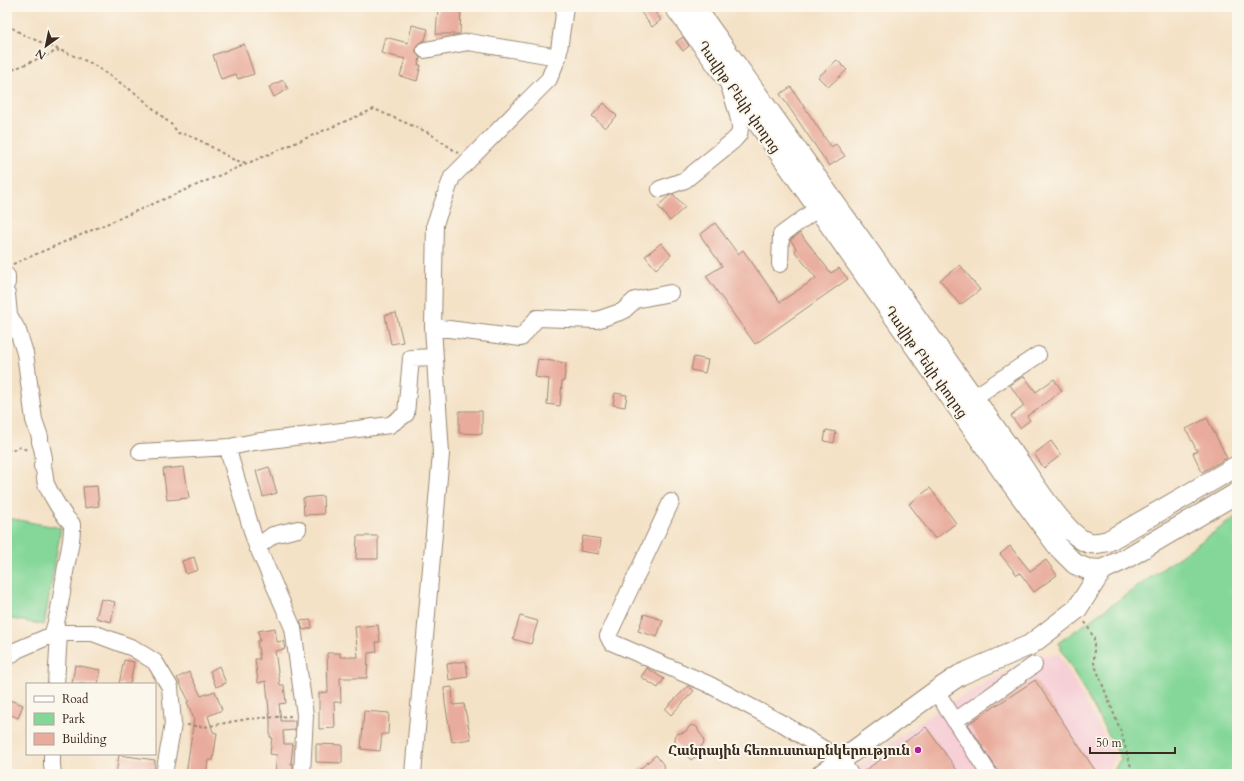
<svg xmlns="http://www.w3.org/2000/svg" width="1244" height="781" viewBox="0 0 1244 781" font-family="Cardo,'Noto Serif Armenian',serif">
<rect width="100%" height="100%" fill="#fbf7ec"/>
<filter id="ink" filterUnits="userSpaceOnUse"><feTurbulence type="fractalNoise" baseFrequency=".025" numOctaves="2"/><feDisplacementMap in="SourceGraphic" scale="8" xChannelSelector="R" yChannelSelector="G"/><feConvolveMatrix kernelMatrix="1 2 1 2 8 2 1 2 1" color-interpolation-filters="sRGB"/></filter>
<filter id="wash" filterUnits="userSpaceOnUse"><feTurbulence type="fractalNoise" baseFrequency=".012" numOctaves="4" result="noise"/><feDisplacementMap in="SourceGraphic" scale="16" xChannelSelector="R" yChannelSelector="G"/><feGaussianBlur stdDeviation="0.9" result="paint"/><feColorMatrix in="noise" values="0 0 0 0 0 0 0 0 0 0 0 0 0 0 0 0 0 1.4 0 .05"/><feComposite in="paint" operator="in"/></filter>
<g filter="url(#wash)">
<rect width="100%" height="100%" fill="#f4e2c7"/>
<path fill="#f6cfd7" d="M 1059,654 L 1115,756 L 1106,774 L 848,774 L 937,710 L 1035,656 Z"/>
<path fill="#84d799" stroke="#60805c" d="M 1237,516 L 1237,774 L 1112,774 L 1121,758 L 1058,643 Z
M 7,518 L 61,528 L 44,625 L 7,618 Z"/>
<g id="blocks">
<path fill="#e9ac9c" d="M 438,7 L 461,7 L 460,34 L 436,34 Z
M 637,7 L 651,7 L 661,20 L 652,27 Z
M 412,25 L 428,29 L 425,40 L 419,43 L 416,47 L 416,52 L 420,58 L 418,65 L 421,65 L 417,81 L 400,76 L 405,59 L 381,53 L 385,37 L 408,43 Z
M 683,37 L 689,46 L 683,51 L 676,42 Z
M 244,44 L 254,74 L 238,79 L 236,74 L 221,79 L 213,55 Z
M 837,60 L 847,70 L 828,87 L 818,77 Z
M 283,80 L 288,89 L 274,97 L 269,87 Z
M 791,87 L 831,147 L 836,144 L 845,156 L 829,166 L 780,94 Z
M 604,103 L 617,116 L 605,128 L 592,116 Z
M 673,194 L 685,207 L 670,221 L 658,206 L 669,196 Z
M 715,223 L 738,254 L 743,250 L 780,302 L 816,278 L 795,252 L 796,248 L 790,240 L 800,233 L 831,273 L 839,268 L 848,279 L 755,344 L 706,276 L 722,266 L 700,235 Z
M 661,243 L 671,255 L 656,269 L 645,256 Z
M 960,265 L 980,290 L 960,305 L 940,280 Z
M 396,313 L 403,342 L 391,344 L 385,315 Z
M 694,357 L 708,360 L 705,373 L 691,370 Z
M 538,359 L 566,363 L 564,381 L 562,381 L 560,406 L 547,404 L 549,379 L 535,377 Z
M 1024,376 L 1036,392 L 1054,379 L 1062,391 L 1027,416 L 1030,420 L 1020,428 L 1011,416 L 1024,406 L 1010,385 Z
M 615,393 L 627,395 L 625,407 L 613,405 Z
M 459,411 L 482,411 L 482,434 L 459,433 Z
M 1207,418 L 1227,458 L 1202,472 L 1193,453 L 1197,451 L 1186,429 Z
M 826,430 L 836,432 L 834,443 L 824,441 Z
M 1051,441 L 1061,455 L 1044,468 L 1034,454 Z
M 184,467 L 189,498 L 167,500 L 163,469 Z
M 269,467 L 277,493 L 263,497 L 256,471 Z
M 97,486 L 99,506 L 85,508 L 83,487 Z
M 930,488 L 956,523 L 935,539 L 909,504 Z
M 323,496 L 324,514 L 304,515 L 303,498 Z
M 357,536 L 378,536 L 378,559 L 356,559 Z
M 583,536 L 601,539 L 599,554 L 580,551 Z
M 1010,546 L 1030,571 L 1046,560 L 1057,575 L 1034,592 L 1020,573 L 1017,575 L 1000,554 Z
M 194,557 L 198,570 L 186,574 L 182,561 Z
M 101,599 L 115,602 L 111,622 L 96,618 Z
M 644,614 L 663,620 L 657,637 L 638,631 Z
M 520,616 L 538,621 L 531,644 L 513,639 Z
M 311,620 L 312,628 L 303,630 L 300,621 Z
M 378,625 L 380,642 L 376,642 L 377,652 L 368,653 L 367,678 L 340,678 L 341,702 L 334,702 L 335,728 L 319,729 L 319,693 L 328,692 L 327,653 L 340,653 L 340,657 L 358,657 L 355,627 Z
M 275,628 L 277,642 L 283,641 L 285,649 L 275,651 L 280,685 L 284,685 L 286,703 L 279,704 L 281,721 L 295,721 L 295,730 L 283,731 L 284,744 L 293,744 L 291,764 L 293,764 L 293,774 L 275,774 L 277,755 L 270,754 L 272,737 L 270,737 L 270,721 L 266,681 L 258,683 L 255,659 L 260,659 L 257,641 L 260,641 L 258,631 Z
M 124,660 L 134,662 L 130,684 L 119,684 Z
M 466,661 L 468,677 L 449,680 L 447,664 Z
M 75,665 L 100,670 L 98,684 L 72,684 Z
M 219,666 L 226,683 L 216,687 L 210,671 Z
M 647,668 L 664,679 L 658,688 L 641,677 Z
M 189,672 L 201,696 L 215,691 L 222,710 L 208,716 L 213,732 L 217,733 L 213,760 L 208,760 L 206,774 L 186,774 L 194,719 L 187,702 L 189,701 L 177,678 Z
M 1035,680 L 1095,770 L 1088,774 L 998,774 L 997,769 L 968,724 Z
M 688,686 L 694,691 L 671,715 L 665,709 Z
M 452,687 L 453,705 L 464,704 L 471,739 L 452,742 L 445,703 L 444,688 Z
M 7,699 L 23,705 L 18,718 L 7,713 Z
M 364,711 L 389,713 L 388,734 L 382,734 L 380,751 L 361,749 Z
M 693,725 L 697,727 L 699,732 L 703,737 L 704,743 L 698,750 L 700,753 L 691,760 L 675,742 L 675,738 L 676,734 L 685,732 L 690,726 Z
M 926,727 L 960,774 L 860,774 Z
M 316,744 L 342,745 L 342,763 L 316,762 Z
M 119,755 L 155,760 L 154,774 L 116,774 Z
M 656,755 L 665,767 L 657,774 L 634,774 Z"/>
</g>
</g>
<g filter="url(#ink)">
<use href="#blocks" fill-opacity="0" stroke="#988672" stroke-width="1"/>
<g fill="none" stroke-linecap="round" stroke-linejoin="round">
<g stroke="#988672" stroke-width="18">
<path id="minor" d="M 425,50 L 469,42 L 558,57
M 660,189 L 685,180 L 733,141 C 735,139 738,136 739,134 C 743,125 732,96 729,86
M 780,264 L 781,235 L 818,208
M 7,276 L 7,283
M 7,294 L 9,315 L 18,331 L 25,353 L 34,420 L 40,437 L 40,442 L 42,448 L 44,458 L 42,466 C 46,471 44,478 46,484 C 51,495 63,516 72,524 C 73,543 66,561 64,579 C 61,598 59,617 52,635
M 433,327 L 521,338 L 537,318 L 597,320 L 623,311 L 635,300 L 670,293
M 973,398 L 1038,355
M 140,452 L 230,447
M 671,502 L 614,623 L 608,636 L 611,642 L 708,684 L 785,725 L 841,760 L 850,774
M 257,547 L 273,535 L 298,529
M 7,658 L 17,650 L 52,635 L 59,633 L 93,633 L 133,648 L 155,662 L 170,687 L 173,724 L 164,774
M 56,684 L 59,633
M 936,691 L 989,774
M 955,721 L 1034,665
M 52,754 L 52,765 L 53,774
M 302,774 L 305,715 L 293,628 L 255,541 L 230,457 L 230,447 L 254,442 L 390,425 L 406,414 L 411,358 L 435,357
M 413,774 L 441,454 L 433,327 L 435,224 L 452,177 L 549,79 L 558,57 L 565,7"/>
</g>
<g stroke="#988672" stroke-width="22">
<path id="major" d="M 675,7 L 726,77 L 1003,472 L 1059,548 L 1075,564 L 1087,569 L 1102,570 L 1125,559 L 1237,493
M 695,7 L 1020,463 C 1032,481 1069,540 1090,543 C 1095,544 1103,542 1108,541 L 1237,466
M 822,774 L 936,691 L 960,675 L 1030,645 L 1077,609 L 1102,570"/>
</g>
<path stroke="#988672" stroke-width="2" stroke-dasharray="3 3" stroke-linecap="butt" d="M 7,25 L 26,36 L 91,63 L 138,95 L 173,126 L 178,133 L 188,135 L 201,141 L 234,160 L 247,163
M 7,72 L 59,50
M 13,264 L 374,109 L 429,133 L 458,153
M 7,450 L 12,451 L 18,447 L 28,450
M 1085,622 L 1094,638 L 1094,663 L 1121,732 L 1133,774
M 187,725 L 204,727 L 247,719 L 291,716"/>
<use href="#minor" stroke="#fff" stroke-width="16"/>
<use href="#major" stroke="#fff" stroke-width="20"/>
</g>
</g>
<circle fill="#b5179e" stroke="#fbf7ec" stroke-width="1.5" cx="918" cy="750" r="4"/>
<g text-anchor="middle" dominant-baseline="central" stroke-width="4" stroke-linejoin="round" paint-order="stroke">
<g font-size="14" fill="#3b2a1e" stroke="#fbf7ec">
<text transform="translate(739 97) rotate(55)">Դավիթ Բեկի փողոց</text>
<text transform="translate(926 362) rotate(55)">Դավիթ Բեկի փողոց</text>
</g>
<g font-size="14" font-weight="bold" fill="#3b2a1e" stroke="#fbf7ec" text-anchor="end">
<text x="910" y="750">Հանրային հեռուստաընկերություն</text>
</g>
</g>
<rect width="1244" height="781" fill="none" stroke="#fbf7ec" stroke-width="24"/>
<rect x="26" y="683" width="130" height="72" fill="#fbf7ec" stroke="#aea59a"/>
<rect x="34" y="696" width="20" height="6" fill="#ffffff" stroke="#aea59a"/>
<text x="62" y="703" font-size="12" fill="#3b2a1e">Road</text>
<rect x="34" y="713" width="20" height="12" fill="#84d799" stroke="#aea59a"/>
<text x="62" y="723" font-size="12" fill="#3b2a1e">Park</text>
<rect x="34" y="733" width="20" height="12" fill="#e9ac9c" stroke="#aea59a"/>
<text x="62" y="743" font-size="12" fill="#3b2a1e">Building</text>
<g transform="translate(46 46) rotate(213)" stroke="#fbf7ec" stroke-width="3" paint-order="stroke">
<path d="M0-3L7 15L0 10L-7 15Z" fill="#3b2a1e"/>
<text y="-6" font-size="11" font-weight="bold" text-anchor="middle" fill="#3b2a1e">N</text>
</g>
<path d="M1090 747v6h85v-6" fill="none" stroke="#3b2a1e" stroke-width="2"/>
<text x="1096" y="747" font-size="12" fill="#3b2a1e" stroke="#fbf7ec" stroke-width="3" paint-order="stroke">50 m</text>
</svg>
